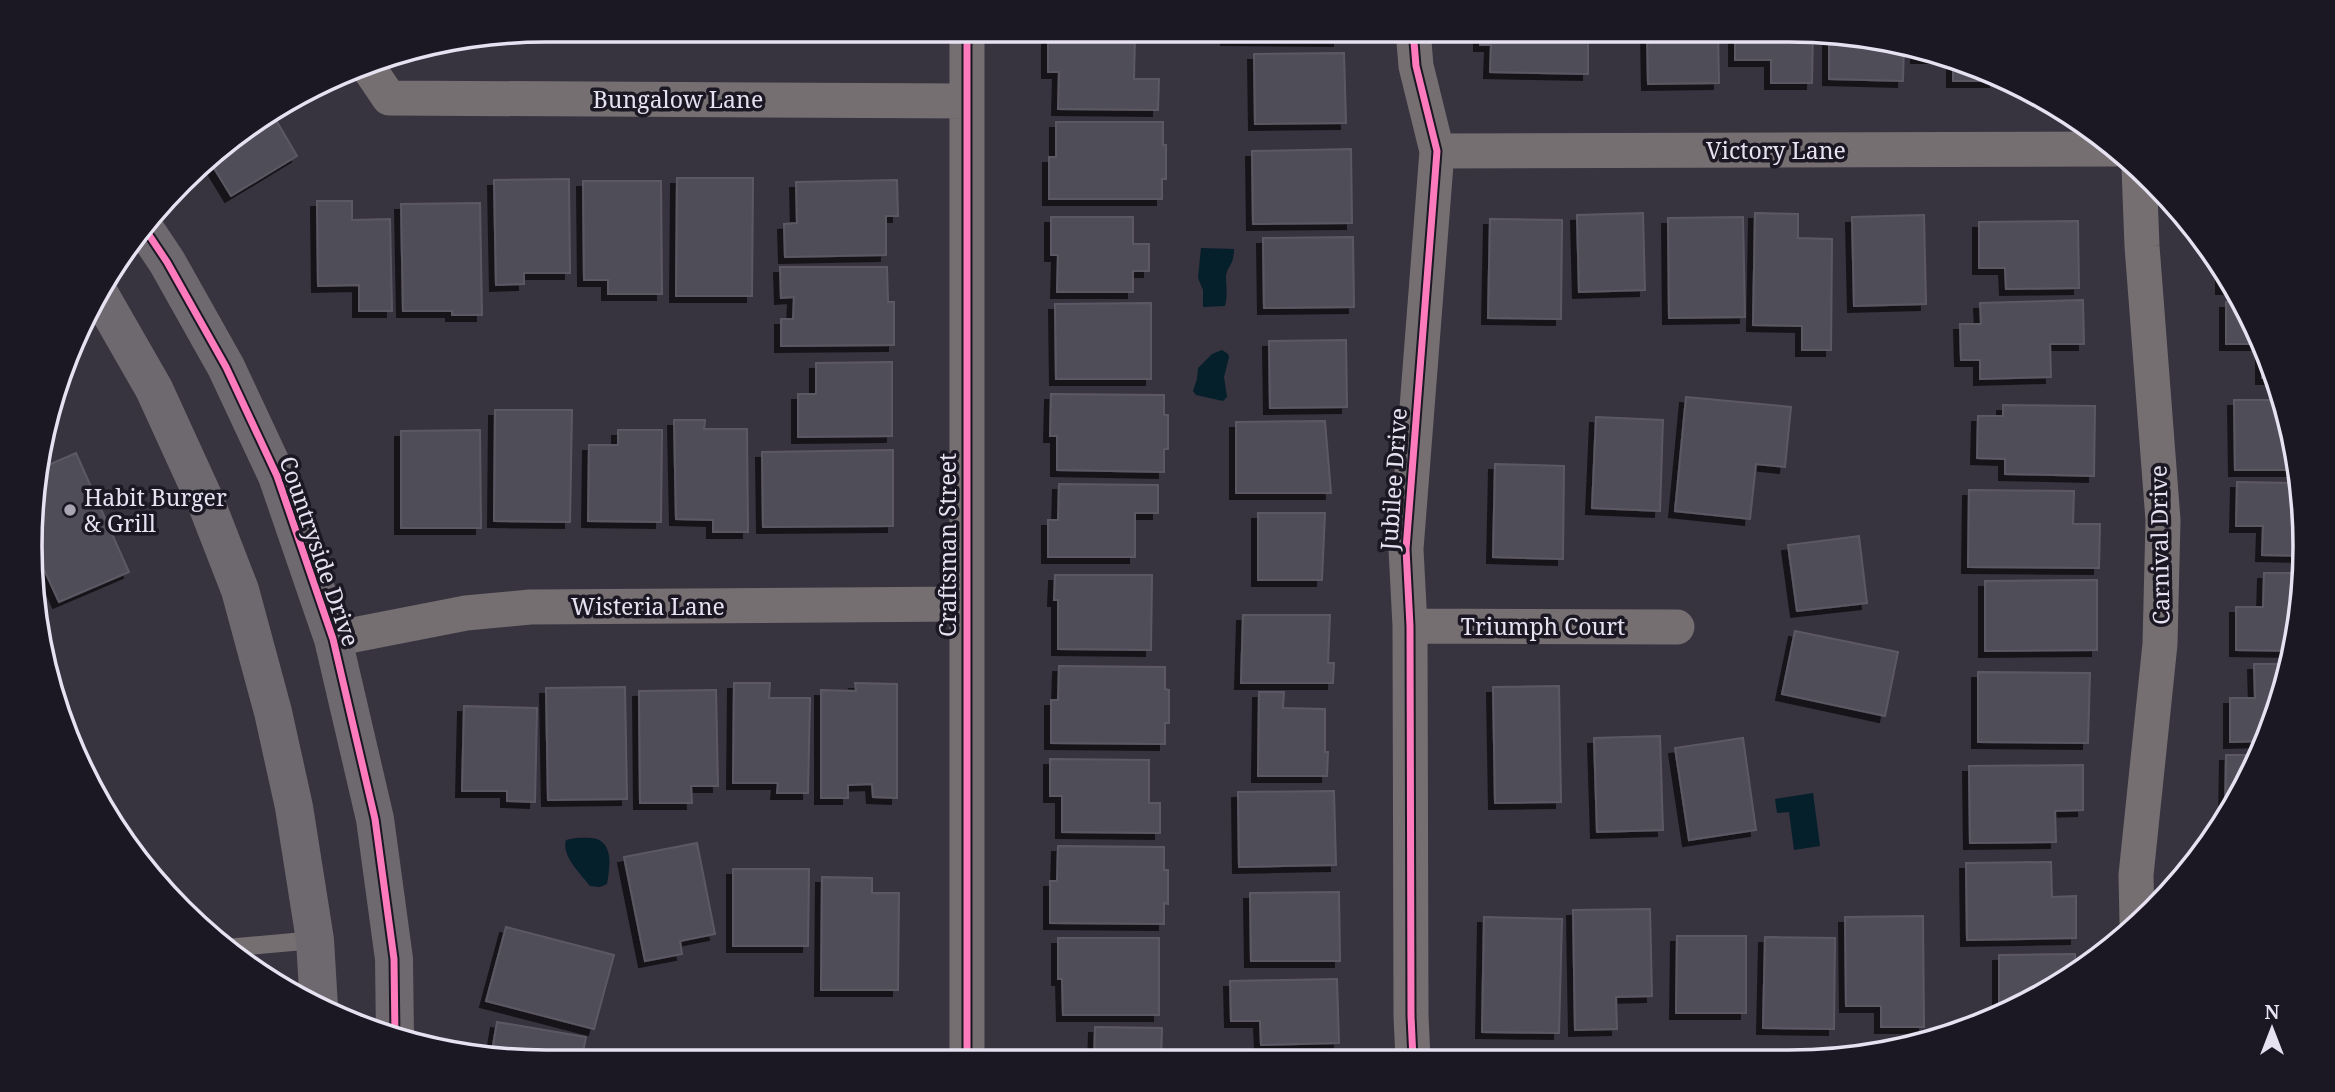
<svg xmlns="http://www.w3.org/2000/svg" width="2335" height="1092" viewBox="0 0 2335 1092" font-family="'Noto Serif',serif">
<defs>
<filter id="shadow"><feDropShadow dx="-6" dy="6" stdDeviation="0" flood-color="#0009"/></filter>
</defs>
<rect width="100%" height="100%" fill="#37333f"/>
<path fill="#051f2b" d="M 1201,248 L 1234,249 C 1234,266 1227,266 1226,276 C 1226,287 1228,295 1225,306 L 1203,307 L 1203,290 L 1198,278 Z
M 1222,350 L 1228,354 L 1229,357 L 1224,377 L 1227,397 L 1223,401 L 1196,395 L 1193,391 L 1197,379 L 1198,368 L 1212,354 Z
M 1813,793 L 1820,846 L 1794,850 L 1789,812 L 1777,813 L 1775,799 Z
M 576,838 C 583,838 593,837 599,840 C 614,848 609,871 607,884 L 600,887 L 590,886 C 581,874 561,856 566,840 Z"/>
<path fill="#504d58" stroke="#5c5964" stroke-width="2" filter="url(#shadow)" d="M 1227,30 L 1339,30 L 1339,40 L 1227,39 Z
M 1480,30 L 1588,30 L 1588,74 L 1490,72 L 1491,45 L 1480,45 Z
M 1647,30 L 1718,30 L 1719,83 L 1648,84 Z
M 1735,30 L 1813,32 L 1812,83 L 1771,83 L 1771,60 L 1735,60 Z
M 1829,34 L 1890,40 L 1904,44 L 1903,81 L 1829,79 Z
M 1048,35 L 1135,35 L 1134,79 L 1159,79 L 1158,110 L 1058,109 L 1059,72 L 1048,72 Z
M 1917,48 L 1947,57 L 1917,57 Z
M 1344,53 L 1346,123 L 1255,124 L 1254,54 Z
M 1953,59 L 1995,73 L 1995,81 L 1953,81 Z
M 273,115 L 297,156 L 231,196 L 209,160 L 231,137 Z
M 1056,122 L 1163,122 L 1163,145 L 1166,145 L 1166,179 L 1162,179 L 1162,199 L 1049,199 L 1049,157 L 1056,157 Z
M 1351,149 L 1352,223 L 1253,224 L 1252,151 Z
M 677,178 L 753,178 L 752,296 L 676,296 Z
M 569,179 L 570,273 L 524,273 L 524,284 L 496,285 L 494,180 Z
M 897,180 L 898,216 L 886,216 L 886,255 L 785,257 L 784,224 L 797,223 L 796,182 Z
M 583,181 L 661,181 L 662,294 L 608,294 L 608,280 L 584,280 Z
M 317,201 L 352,201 L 352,220 L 390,219 L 392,311 L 359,311 L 359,285 L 318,286 Z
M 480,203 L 482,315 L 452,315 L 452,311 L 403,311 L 401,204 Z
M 1643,213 L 1645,290 L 1579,292 L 1577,215 Z
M 1755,213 L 1798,214 L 1798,238 L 1832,239 L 1831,350 L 1802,350 L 1802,326 L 1753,325 Z
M 1924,215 L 1926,304 L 1854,306 L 1852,217 Z
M 1051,217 L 1133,217 L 1133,244 L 1149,244 L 1149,271 L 1133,271 L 1133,292 L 1057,292 L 1058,255 L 1051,255 Z
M 1743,217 L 1745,317 L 1669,318 L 1668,218 Z
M 1490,219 L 1562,220 L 1561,319 L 1488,318 Z
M 2078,221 L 2079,288 L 2006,289 L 2005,268 L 1979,268 L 1979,222 Z
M 1353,237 L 1354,307 L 1264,308 L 1263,238 Z
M 780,267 L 887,267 L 888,302 L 894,302 L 894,345 L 781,346 L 781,319 L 793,319 L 794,297 L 781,298 Z
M 2222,267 L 2234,288 L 2222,288 Z
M 2083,300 L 2084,344 L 2050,344 L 2051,377 L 1980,379 L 1980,360 L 1961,360 L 1960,324 L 1981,324 L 1980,303 Z
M 2226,302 L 2241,302 L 2266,349 L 2275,378 L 2262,378 L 2262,344 L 2226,344 Z
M 1151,303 L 1151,379 L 1056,379 L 1055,304 Z
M 1346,340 L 1347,407 L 1270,408 L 1269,341 Z
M 892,362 L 892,436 L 798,437 L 798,394 L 816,394 L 816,363 Z
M 1051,394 L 1164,395 L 1164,415 L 1168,415 L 1168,449 L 1164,449 L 1164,472 L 1057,470 L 1057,436 L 1050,436 Z
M 1686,397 L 1791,407 L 1785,467 L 1756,464 L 1750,519 L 1675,511 Z
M 2234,400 L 2282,400 L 2295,446 L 2298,470 L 2235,470 Z
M 2003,405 L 2095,406 L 2094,476 L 2005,474 L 2005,459 L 1977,458 L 1978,416 L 2003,416 Z
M 495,410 L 572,410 L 570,522 L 494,521 Z
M 1596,417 L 1663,420 L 1660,511 L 1592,508 Z
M 674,420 L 705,420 L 704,429 L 747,429 L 748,532 L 713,532 L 713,520 L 676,519 Z
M 1325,421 L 1331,493 L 1236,493 L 1236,422 Z
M 480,430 L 481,528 L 401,528 L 401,431 Z
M 618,430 L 662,430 L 661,522 L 588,521 L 589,445 L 618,445 Z
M 893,450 L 893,526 L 763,527 L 762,452 Z
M 76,453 L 129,572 L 59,602 L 36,552 L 39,469 Z
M 1495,464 L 1564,466 L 1563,559 L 1493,557 Z
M 2237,482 L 2299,483 L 2304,556 L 2262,555 L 2263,526 L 2236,526 Z
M 1059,484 L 1158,485 L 1158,513 L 1135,513 L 1135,557 L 1048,557 L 1048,520 L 1058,520 Z
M 1969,490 L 2074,491 L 2073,524 L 2100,524 L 2099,568 L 1968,567 Z
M 1258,513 L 1325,513 L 1322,580 L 1258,580 Z
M 1859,536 L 1867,603 L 1797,611 L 1788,545 Z
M 2264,573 L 2303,573 L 2294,651 L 2236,650 L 2236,607 L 2263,607 Z
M 1055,575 L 1152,575 L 1151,650 L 1058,649 L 1058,600 L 1054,600 Z
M 2097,580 L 2097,650 L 1985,651 L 1985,581 Z
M 1243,615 L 1330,615 L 1328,663 L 1334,663 L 1333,683 L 1241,683 Z
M 1795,631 L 1898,652 L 1885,716 L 1782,694 Z
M 2254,664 L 2290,664 L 2267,741 L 2230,742 L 2230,698 L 2255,698 Z
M 1059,666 L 1165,667 L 1165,689 L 1169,690 L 1169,723 L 1165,723 L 1165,744 L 1051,743 L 1051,700 L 1058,700 Z
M 1978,672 L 2090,673 L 2088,743 L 1978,742 Z
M 734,683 L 770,683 L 769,698 L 810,698 L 808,793 L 777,793 L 778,783 L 733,783 Z
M 855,683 L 897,684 L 897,798 L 873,797 L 872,784 L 848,785 L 848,798 L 821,798 L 821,690 L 856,691 Z
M 1559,686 L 1561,802 L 1495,803 L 1493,687 Z
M 625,687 L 627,799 L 548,800 L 546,688 Z
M 716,690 L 718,786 L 691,786 L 692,803 L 640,803 L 639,691 Z
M 1259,692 L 1284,692 L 1283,708 L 1325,709 L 1325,752 L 1328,752 L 1327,776 L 1258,776 Z
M 464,706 L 537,708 L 535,802 L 507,801 L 507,791 L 462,791 Z
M 1660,736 L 1663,830 L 1597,832 L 1594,738 Z
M 1743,738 L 1756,830 L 1689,840 L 1675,748 Z
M 2226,755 L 2259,755 L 2225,814 Z
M 1050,759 L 1149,760 L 1149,803 L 1160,803 L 1160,833 L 1062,832 L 1062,796 L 1050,796 Z
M 2083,765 L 2083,810 L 2055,811 L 2056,842 L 1970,843 L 1969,766 Z
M 1334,791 L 1336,865 L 1239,867 L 1238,792 Z
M 697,843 L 715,934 L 680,941 L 682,954 L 645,961 L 624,857 Z
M 1058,846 L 1164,847 L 1164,870 L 1168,870 L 1168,904 L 1164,903 L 1164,924 L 1050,923 L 1050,881 L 1057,881 Z
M 2051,862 L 2052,897 L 2076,896 L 2076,938 L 1967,940 L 1966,863 Z
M 733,869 L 809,869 L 808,946 L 733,946 Z
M 822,877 L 872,878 L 872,893 L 899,893 L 898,990 L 821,990 Z
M 1339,892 L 1340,961 L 1251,961 L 1250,893 Z
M 1650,909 L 1652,996 L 1616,997 L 1617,1029 L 1575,1030 L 1573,910 Z
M 1923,916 L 1924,1027 L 1881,1027 L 1881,1006 L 1846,1006 L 1845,917 Z
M 1484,917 L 1562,919 L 1559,1033 L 1482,1032 Z
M 506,927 L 614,955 L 594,1029 L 486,1001 Z
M 1677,936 L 1746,936 L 1746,1013 L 1676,1013 Z
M 1765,937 L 1835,938 L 1834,1029 L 1763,1028 Z
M 1058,938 L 1159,938 L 1159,1015 L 1063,1015 L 1062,979 L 1058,979 Z
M 2075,954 L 2076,971 L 1999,1016 L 1999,955 Z
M 1337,979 L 1339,1043 L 1261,1045 L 1260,1021 L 1231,1021 L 1230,981 Z
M 497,1022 L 586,1037 L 581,1062 L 546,1062 L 491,1057 Z
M 1095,1027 L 1162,1028 L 1161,1060 L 1094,1060 Z"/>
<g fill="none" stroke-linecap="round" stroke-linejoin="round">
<path stroke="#756f71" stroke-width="18" d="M 226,948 L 315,940"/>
<path stroke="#756f71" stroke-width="35" d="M 1413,30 L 1416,66 L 1437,151 L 1406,549 L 1410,626 L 1411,1016 L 1413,1059
M 366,64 L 389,98 L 967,101
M 1437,151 L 2115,149
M 1410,626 L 1677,627
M 333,639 L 466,613 L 530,607 L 966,604
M 2137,922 L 2136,875 L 2160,644 L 2163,520 L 2142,246 L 2139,168
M 967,1061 L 967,30"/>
<path stroke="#6e696e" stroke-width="38" d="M 145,229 L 167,262 L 226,367 L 277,476 L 333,639 L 375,819 L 394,959 L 395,1037
M 99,293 L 154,389 L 207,505 L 240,590 L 273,712 L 294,807 L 315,940 L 319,1007"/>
<g stroke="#1b1823" stroke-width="11">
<path id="cycleway" d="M 1413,30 L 1416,66 L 1437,151 L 1406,549 L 1410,626 L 1411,1016 L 1413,1059
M 145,229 L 167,262 L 226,367 L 277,476 L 333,639 L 375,819 L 394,959 L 395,1037
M 967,1061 L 967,30"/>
</g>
<use href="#cycleway" stroke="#fd7abc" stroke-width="7"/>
</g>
<circle fill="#a9a5b3" stroke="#1b1823" stroke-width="2.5" cx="70" cy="510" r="7"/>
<g text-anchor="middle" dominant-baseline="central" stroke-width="7" stroke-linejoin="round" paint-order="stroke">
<g font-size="23" fill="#e7e2f2" stroke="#1b1823">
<text x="678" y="99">Bungalow Lane</text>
<text x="1776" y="150">Victory Lane</text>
<text transform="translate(1393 479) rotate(-86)">Jubilee Drive</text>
<text transform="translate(947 545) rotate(-90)">Craftsman Street</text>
<text transform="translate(2159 545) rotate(-91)">Carnival Drive</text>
<text transform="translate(320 551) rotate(71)">Countryside Drive</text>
<text x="648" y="606">Wisteria Lane</text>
<text x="1543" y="626">Triumph Court</text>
</g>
<g font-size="23" fill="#e7e2f2" stroke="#1b1823" text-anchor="start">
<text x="84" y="497">Habit Burger<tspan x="84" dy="26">&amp; Grill</tspan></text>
</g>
</g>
<path d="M0 0H2335V1092H0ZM546 42H1789A504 504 0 0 1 2293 546V546A504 504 0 0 1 1789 1050H546A504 504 0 0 1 42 546V546A504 504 0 0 1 546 42Z" fill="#1b1823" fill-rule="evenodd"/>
<path fill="none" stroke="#e7e2f2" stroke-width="3.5" d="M546 42H1789A504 504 0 0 1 2293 546V546A504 504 0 0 1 1789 1050H546A504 504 0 0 1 42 546V546A504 504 0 0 1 546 42Z"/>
<g transform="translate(2272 1029)" stroke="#1b1823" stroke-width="5" paint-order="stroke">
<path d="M0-5L12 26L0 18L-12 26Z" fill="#e7e2f2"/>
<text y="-10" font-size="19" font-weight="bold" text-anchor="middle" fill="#e7e2f2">N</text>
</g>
</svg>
